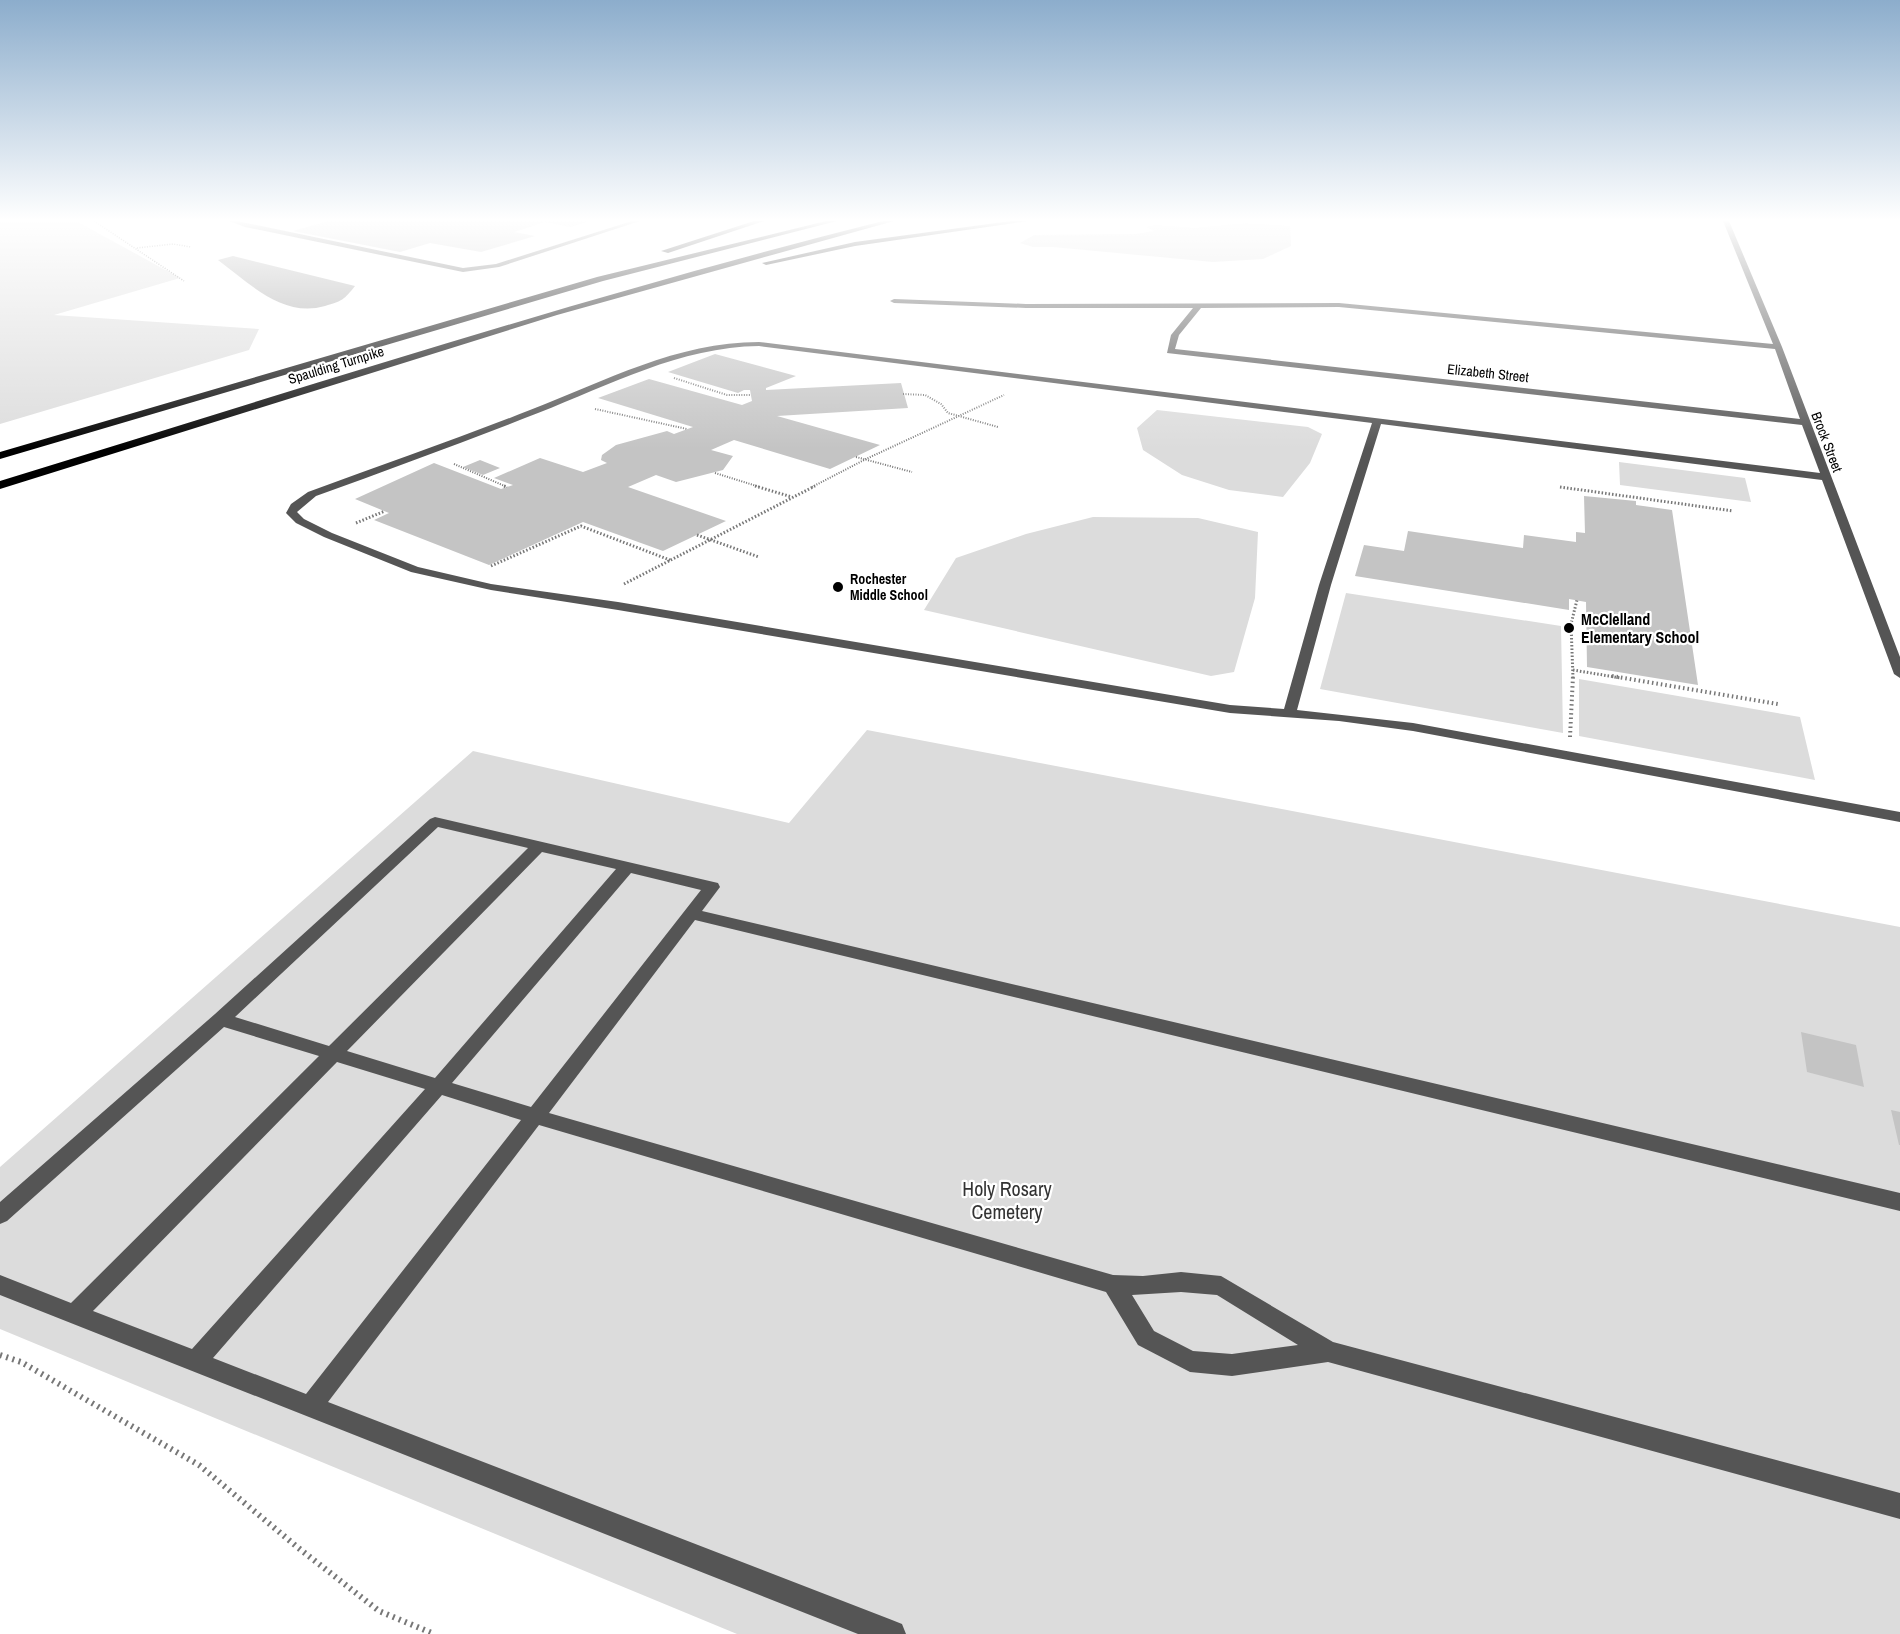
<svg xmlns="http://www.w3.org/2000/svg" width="1900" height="1634" viewBox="0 0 1900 1634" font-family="'Archivo Narrow',sans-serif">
<rect width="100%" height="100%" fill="#fff"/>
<path fill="#dcdcdc" d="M 0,221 L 76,221 L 180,278 L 54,315 L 259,329 L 249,350 L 0,424 Z
M 1246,223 L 1290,226 L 1291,246 L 1263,259 L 1213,262 L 1053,247 L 1033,247 L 1020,243 L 1034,235 L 1136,234 L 1154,231 L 1147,227 L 1155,225 L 1195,228 Z
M 1157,410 L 1308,427 L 1322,434 L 1310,463 L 1283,497 L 1229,490 L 1182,475 L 1143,450 L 1137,428 Z
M 1619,462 L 1745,478 L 1751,502 L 1620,485 Z
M 1093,517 L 1198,518 L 1258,532 L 1255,598 L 1234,672 L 1211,676 L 924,610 L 956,558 L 1026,534 Z
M 1346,593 L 1561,626 L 1563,733 L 1320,689 Z
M 1579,679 L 1800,717 L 1815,780 L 1579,736 Z
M 867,730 L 1900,927 L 1900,1634 L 737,1634 L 0,1329 L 0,1167 L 473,751 L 789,823 Z"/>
<path fill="#a3a3a3" d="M 233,256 L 355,286 C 344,300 342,301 325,306 C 283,318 250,284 218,260 Z"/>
<path fill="#c4c4c4" d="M 321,221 L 589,221 L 571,227 L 545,222 L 514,232 L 535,236 L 481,252 L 430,243 L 400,252 L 293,231 L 325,222 Z
M 715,354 L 796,376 L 766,388 L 766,390 L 901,383 L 908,408 L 777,416 L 880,445 L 830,469 L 734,440 L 711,450 L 733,456 L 723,470 L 676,482 L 656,475 L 628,487 L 726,521 L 663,551 L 583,522 L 489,565 L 374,520 L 389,513 L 355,499 L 434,463 L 501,489 L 513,485 L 494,478 L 540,458 L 583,472 L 607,463 L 601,460 L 602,455 L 616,445 L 667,431 L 674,434 L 693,427 L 598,398 L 649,379 L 742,405 L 752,401 L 750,390 L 744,390 L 738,393 L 668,372 Z
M 480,460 L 500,468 L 483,475 L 463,467 Z
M 1584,496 L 1636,501 L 1636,505 L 1672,510 L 1698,685 L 1587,667 L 1586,602 L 1569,599 L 1569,610 L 1355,576 L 1364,545 L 1404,551 L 1408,531 L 1523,548 L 1524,535 L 1576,542 L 1576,532 L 1585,533 Z
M 1801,1032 L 1856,1045 L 1864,1087 L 1807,1072 Z
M 1891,1110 L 1900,1112 L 1900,1145 L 1899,1145 Z"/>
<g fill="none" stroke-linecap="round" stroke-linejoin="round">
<path stroke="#777" stroke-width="1.5" stroke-dasharray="1 1.5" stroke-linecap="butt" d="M 94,221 L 184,281
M 137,248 L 173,244 L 191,247"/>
<path stroke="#777" stroke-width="2" stroke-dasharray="1 1.5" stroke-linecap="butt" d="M 674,378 L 727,395 L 751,395
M 903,394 L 925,395 L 941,404 L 948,413 L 998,427
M 595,409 L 687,429
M 856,457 L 912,472
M 454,464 L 507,487
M 715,473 L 760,487
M 812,487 L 866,459 L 1004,395"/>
<path stroke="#777" stroke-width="3" stroke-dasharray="1.5 2" stroke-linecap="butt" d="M 504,486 L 507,487
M 755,486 L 792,497
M 1560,487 L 1733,511
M 356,523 L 385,511
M 697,535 L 759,557
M 491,566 L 581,526 L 670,560
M 624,584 L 815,486
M 1573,670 L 1621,678
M 1573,678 L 1571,624 L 1577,600"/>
<path stroke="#777" stroke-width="4" stroke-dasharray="1.5 3" stroke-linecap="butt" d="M 1612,676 L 1778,704
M 1570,737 L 1573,676"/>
<path stroke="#777" stroke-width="6" stroke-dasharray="2 4.5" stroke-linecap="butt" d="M 0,1355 L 21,1362 L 199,1465 L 296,1546 L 379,1611 L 434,1634"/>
<path fill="#555" fill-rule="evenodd" d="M 229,221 L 237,221 L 463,268 L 496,264 L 632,221 L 640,221 L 499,267 L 463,272 L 245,227 Z
M 1723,221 L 1729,221 L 1782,347 L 1900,657 L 1900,678 L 1894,674 L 1822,480 L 1381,424 L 1331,585 L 1297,710 L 1413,723 L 1900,812 L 1900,822 L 1413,731 L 1339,721 L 1230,713 L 618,610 L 491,590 L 411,572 L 324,537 L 296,523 L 286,513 L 291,504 L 308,492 C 382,465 457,439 530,410 C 605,381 677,342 759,342 L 1820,473 L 1802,425 L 1167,353 L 1171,335 L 1193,308 L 1026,308 L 894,303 L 890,301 L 894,299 L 1026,304 L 1339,303 L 1773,344 ZM 1339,307 L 1775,349 L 1800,419 L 1175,349 L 1179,335 L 1201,308 ZM 759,346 L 1372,423 L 1319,585 L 1284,709 L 1230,705 L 618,602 L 491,584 L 418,567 L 332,533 L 304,519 L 297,512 L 316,496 C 390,469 464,442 538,413 C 610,385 680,347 759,346 Z
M 435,817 L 718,883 L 720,887 L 702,911 L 1900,1193 L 1900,1211 L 695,920 L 549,1113 L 1113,1275 L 1143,1276 L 1181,1272 L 1221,1276 L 1333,1342 L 1900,1493 L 1900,1519 L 1328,1362 L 1232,1376 L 1190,1372 L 1138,1345 L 1106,1292 L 539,1125 L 328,1402 L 892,1620 L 902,1624 L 906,1634 L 858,1634 L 0,1295 L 0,1275 L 71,1303 L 319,1056 L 224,1027 L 7,1221 L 0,1224 L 0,1202 L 215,1014 L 430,819 ZM 438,827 L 528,848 L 329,1046 L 235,1017 ZM 542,852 L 616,869 L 435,1078 L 347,1051 ZM 631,873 L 701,890 L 531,1107 L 452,1083 ZM 337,1062 L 425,1089 L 192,1349 L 93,1311 ZM 442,1095 L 521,1120 L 306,1394 L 213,1358 ZM 1181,1292 L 1217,1295 L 1298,1345 L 1232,1354 L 1193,1351 L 1154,1331 L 1132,1295 Z"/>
<path fill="#000" fill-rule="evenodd" d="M 754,221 L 764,221 L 668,253 L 661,251 Z
M 826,221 L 837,221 L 603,281 L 0,459 L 0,452 L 597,277 Z
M 883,221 L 894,221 L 557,315 L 0,489 L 0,481 C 293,391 585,296 883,221 Z
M 1011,221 L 1028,221 L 855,246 L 766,265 L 762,263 L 855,242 Z"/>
</g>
<linearGradient id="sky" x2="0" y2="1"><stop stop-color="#8cadcc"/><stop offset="0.49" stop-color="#fff"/><stop offset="1" stop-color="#fff" stop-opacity="0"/></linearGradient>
<rect width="1900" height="449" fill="url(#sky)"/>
<g fill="#000" stroke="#fff" stroke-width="2">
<circle cx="838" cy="587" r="6"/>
<circle cx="1569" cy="628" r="6"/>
</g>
<g text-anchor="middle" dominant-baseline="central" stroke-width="4.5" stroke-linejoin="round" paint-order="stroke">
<g font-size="14" fill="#000" stroke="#fff">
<text transform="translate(336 365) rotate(-17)">Spaulding Turnpike</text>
<text transform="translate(1488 373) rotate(6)">Elizabeth Street</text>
<text transform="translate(1827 442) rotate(69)">Brock Street</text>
</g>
<g font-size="14" font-weight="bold" fill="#000" stroke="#fff" text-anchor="start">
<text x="850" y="579">Rochester<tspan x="850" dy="16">Middle School</tspan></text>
</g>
<g font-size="16" font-weight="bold" fill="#000" stroke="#fff" text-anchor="start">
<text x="1581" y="619">McClelland<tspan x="1581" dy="18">Elementary School</tspan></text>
</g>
<g font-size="20" fill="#333" stroke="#fff">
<text x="1007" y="1188">Holy Rosary<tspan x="1007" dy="23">Cemetery</tspan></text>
</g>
</g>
</svg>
